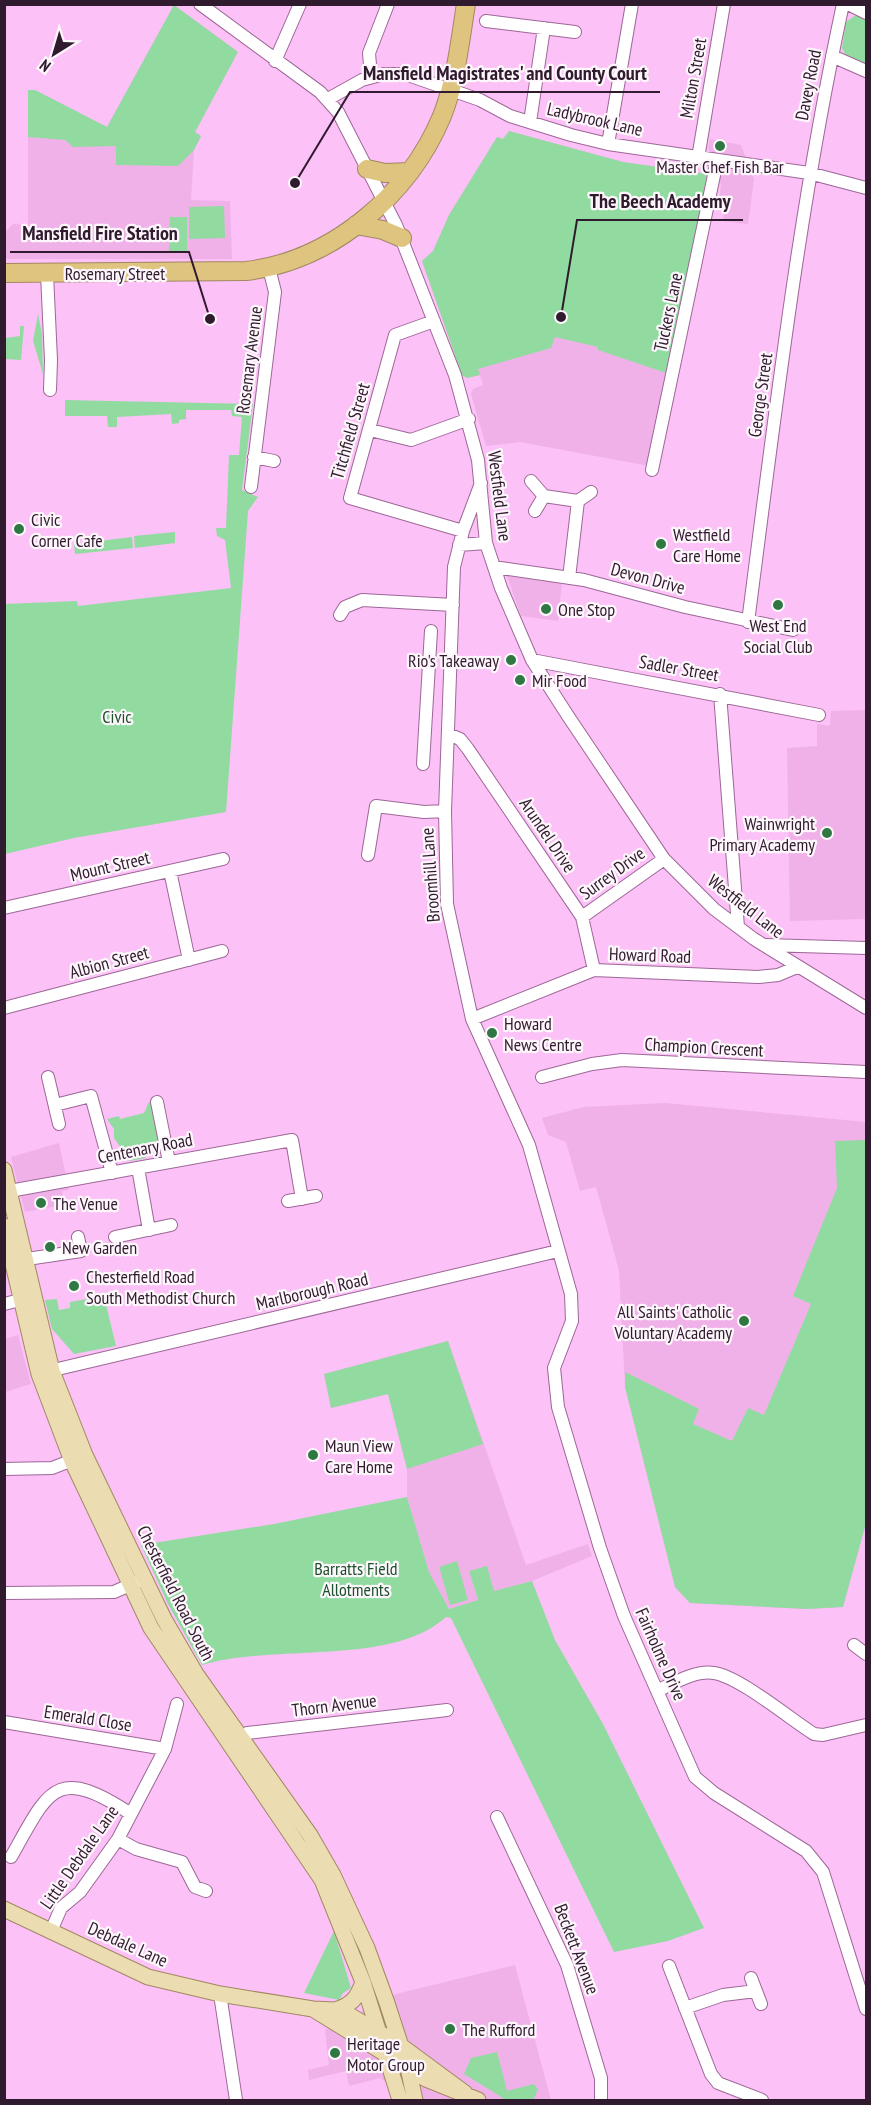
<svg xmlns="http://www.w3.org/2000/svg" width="871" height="2105" viewBox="0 0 871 2105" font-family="'PT Sans Narrow',sans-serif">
<rect width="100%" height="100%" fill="#fcc1f6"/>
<path fill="#f0b1e9" d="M 174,5 L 238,52 L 195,132 L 201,136 L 194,150 L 191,200 L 230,201 L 232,259 L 5,259 L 5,232 L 13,224 L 28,225 L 28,90 L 35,90 L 107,127 Z
M 509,131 L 623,162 L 707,174 L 649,466 L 520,442 L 486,446 L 471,394 L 473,389 L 483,385 L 480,375 L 467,378 L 462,375 L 422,261 L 433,251 L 449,215 L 497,137 L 503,139 Z
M 710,139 L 741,145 L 754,179 L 748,224 L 723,221 L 724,211 L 718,210 L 721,185 L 708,148 Z
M 507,576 L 562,583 L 558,621 L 521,616 Z
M 866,710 L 866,919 L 790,921 L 787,748 L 817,746 L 817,724 L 830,726 L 831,711 Z
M 665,1103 L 866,1122 L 866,1523 L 843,1607 L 807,1609 L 690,1603 L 675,1587 L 625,1387 L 619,1270 L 596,1187 L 580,1191 L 566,1142 L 548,1135 L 542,1118 L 584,1107 Z
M 59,1143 L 69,1190 L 62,1191 L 64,1205 L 25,1212 L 11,1157 Z
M 18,1335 L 31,1384 L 5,1392 L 5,1339 Z
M 448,1341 L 526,1565 L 588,1544 L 592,1556 L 532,1581 L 494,1591 L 469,1571 L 478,1600 L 449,1609 L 429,1572 L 407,1497 L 407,1469 L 388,1394 L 331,1408 L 324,1374 Z
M 515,1965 L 551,2100 L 409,2100 L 380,2078 L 349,2086 L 346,2071 L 309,2080 L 308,2070 L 329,2065 L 325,2030 L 396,1994 Z"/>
<path fill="#91dba1" d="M 174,5 L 238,52 L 195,132 L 201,136 L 194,150 L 178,166 L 116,165 L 116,146 L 73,147 L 65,140 L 28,137 L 28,90 L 35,90 L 107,127 Z
M 856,15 L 866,17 L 866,65 L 845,54 L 842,48 L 846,22 Z
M 509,131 L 623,162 L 707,174 L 669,374 L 598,350 L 598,347 L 555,337 L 551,348 L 478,369 L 480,375 L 467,378 L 462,375 L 422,261 L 433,251 L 449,215 L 497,137 L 503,139 Z
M 224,206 L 225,238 L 189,239 L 189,207 Z
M 170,217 L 187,217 L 187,251 L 169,252 Z
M 38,314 L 42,334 L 43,374 L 33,341 Z
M 20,326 L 24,326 L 21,360 L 5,359 L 5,338 L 20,336 Z
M 65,400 L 253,404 L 242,490 L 258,497 L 248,511 L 226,812 L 74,838 L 5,854 L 5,604 L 77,601 L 78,606 L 231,588 L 225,540 L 217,536 L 216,528 L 226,528 L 229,455 L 239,455 L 242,417 L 232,416 L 231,410 L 186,410 L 186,419 L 179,420 L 179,423 L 172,424 L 171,414 L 117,417 L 117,427 L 108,427 L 107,416 L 65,416 Z
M 175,532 L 175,543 L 135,548 L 134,536 Z
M 132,537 L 133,548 L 75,554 L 74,544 Z
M 149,1102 L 152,1102 L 159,1141 L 144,1144 L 146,1158 L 130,1161 L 114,1138 L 114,1129 L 107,1119 L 119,1116 L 120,1119 L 144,1113 Z
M 866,1140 L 866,1523 L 843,1607 L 807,1609 L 690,1603 L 675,1587 L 625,1387 L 625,1372 L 699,1409 L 693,1424 L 732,1441 L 748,1408 L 764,1415 L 811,1304 L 793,1296 L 837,1188 L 835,1141 Z
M 104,1296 L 116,1346 L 74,1354 L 52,1329 L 45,1300 L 57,1299 L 59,1310 L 70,1308 L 70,1302 Z
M 448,1341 L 483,1444 L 407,1469 L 388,1394 L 331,1408 L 324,1374 Z
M 407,1497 L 429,1572 L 449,1609 L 478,1600 L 469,1571 L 487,1566 L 494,1591 L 532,1581 L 555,1640 L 603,1724 L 704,1928 L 668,1941 L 614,1952 L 451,1618 L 446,1617 C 391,1667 273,1643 202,1665 L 168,1604 L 141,1545 L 274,1524 Z
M 457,1561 L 468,1600 L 450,1605 L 439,1567 Z
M 334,1931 L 351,1988 L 343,1993 L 339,2000 L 304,1993 Z
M 497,2052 L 507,2091 L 534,2084 L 538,2090 L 533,2100 L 502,2100 L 503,2098 L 464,2074 L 471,2058 Z"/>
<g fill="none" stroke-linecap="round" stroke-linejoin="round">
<g stroke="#9d6797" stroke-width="14">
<path id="minor" d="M 200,4 L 320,92 L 338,112 L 396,225 L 455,375 L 478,460 L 486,543 L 501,588 L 532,660 L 568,716 L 664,859 L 714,909 L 754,939 L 866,1008
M 848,4 L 866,13
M 486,21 L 575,32
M 832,56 L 866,71
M 275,61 L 300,4
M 371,77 L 369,53 L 388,4
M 328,99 L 362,80 L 384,74 L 405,74 L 480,100 L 510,116 L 571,135 L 608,144 L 809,173 L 866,188
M 530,122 L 544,28
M 608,144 L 632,4
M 698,158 L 724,4
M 47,274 L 51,360 L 50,390
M 434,321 L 395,335 L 350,498 L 463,531
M 370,430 L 411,440 L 469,419
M 254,457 L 274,461
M 652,470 L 717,161
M 531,481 L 544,496 L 535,511
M 481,483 L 463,531 L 454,567 L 445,811 L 447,904 L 472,1019 L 529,1145 L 571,1294 L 572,1321 L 554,1368 L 558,1407 L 600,1548 L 624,1616 L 695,1777 L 714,1793 L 806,1851 L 823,1872 L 866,2009
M 251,487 L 275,292 L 269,268
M 544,496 L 578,501 L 569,578
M 578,501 L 591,492
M 459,545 L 486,543
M 494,567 L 584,580 L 685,607 L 793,630
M 340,615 L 345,607 L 362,600 L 453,605
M 748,622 C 775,415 799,208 843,4
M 532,660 L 819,715
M 720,694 L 738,927
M 448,734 L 460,739 L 468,749 L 582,917 L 594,970
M 423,764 L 431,631
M 368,855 L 376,806 L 424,812 L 445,811
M 170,871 L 189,960
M 4,908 L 223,859
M 582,917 L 664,859
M 766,945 L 866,948
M 4,1008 L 222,951
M 472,1019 L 594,970 L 758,977 L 778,975 L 797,967
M 48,1077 L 59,1124
M 542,1077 L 592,1064 L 622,1060 L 866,1072
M 157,1102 L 169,1162
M 55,1105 L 91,1096 L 112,1173
M 138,1168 L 149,1230
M 4,1192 L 292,1140 L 302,1199
M 288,1201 L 316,1196
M 115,1237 L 171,1225
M 27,1259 L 81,1251 L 78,1237
M 4,1304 L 28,1298
M 45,1372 L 558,1251
M 4,1469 L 52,1468 L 78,1458
M 4,1593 L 114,1592 L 139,1581
M 854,1645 L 866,1654
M 657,1691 C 674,1683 695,1670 714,1673 C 740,1677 790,1719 814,1734 L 823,1735 L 866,1725
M 4,1722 L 165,1749
M 235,1742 L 247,1733 L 447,1710
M 497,1817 L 567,1965 L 601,2078 L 601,2100
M 118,1839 L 136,1849 L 182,1862 L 195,1887 L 206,1891
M 11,1857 C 49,1790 55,1764 131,1814
M 51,1931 L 61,1908 L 80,1892 L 118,1839 L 165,1749 L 177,1704
M 669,1966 L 711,2074 L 718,2083 L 762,2100
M 751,1978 L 761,2004
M 220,1994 L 236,2100
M 685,2008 L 723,1995 L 756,1991"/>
</g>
<g stroke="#a18862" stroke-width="17">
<path id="major" d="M 4,1170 L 52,1371 L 85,1455 L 164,1619 L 196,1674 L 310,1835 L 333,1875 L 367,1948 L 387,2003 L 408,2068 L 415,2100
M 4,1226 L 39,1374 L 72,1461 L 151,1628 L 322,1880 L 363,1982 L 400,2100
M 4,1909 L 148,1977 L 220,1994 L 313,2009 L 335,2010 L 351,2016 L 400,2045 L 465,2093
M 313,2009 L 426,2079 L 478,2100
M 335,2010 C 351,2005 357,1999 363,1982"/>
</g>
<g stroke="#a18862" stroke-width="20">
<path id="highway" d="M 367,169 L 385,173 L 410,172
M 356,225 L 383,230 L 402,238
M 4,273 L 246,271 C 332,261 409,195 442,116 C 456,81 460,41 466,4"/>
</g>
<use href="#minor" stroke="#fff" stroke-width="12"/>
<use href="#major" stroke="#ebdcb2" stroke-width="15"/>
<use href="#highway" stroke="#dec47e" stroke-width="18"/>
</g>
<g fill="#2f7743" stroke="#fdf7fc" stroke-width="2">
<circle cx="720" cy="146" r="6"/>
<circle cx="19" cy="529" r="6"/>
<circle cx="661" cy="544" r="6"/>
<circle cx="778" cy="605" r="6"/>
<circle cx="546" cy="609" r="6"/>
<circle cx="511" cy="660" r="6"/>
<circle cx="520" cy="680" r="6"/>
<circle cx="827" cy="833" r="6"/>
<circle cx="492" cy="1033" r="6"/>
<circle cx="41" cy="1203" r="6"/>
<circle cx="50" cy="1247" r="6"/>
<circle cx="74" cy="1286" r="6"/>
<circle cx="744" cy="1321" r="6"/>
<circle cx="313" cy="1455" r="6"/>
<circle cx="450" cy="2029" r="6"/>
<circle cx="335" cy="2053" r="6"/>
</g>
<g text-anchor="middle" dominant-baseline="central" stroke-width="4.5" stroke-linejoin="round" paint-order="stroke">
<g font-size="18" fill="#301a2e" stroke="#fdf7fc">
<text transform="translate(693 78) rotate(-80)">Milton Street</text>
<text transform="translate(808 85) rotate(-79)">Davey Road</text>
<text transform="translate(595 119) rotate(13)">Ladybrook Lane</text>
<text x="115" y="273">Rosemary Street</text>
<text transform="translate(668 312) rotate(-78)">Tuckers Lane</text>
<text transform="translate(249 360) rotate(-83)">Rosemary Avenue</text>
<text transform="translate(760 395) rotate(-82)">George Street</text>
<text transform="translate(350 431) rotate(-74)">Titchfield Street</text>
<text transform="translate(500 496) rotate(83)">Westfield Lane</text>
<text transform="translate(648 578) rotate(15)">Devon Drive</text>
<text transform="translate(679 668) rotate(10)">Sadler Street</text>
<text transform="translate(548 835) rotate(56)">Arundel Drive</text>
<text transform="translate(110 866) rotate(-13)">Mount Street</text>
<text transform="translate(612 873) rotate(-36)">Surrey Drive</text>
<text transform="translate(430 875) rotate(-94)">Broomhill Lane</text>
<text transform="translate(746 906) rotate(38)">Westfield Lane</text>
<text transform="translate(650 955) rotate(2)">Howard Road</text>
<text transform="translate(109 962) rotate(-15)">Albion Street</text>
<text transform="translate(704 1047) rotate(3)">Champion Crescent</text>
<text transform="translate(145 1148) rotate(-11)">Centenary Road</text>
<text transform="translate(312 1291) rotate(-13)">Marlborough Road</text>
<text transform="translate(176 1593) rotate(63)">Chesterfield Road South</text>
<text transform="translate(661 1654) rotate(66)">Fairholme Drive</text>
<text transform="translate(334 1705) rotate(-7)">Thorn Avenue</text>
<text transform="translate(88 1718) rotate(9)">Emerald Close</text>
<text transform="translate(79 1857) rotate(-55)">Little Debdale Lane</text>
<text transform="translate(128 1944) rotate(24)">Debdale Lane</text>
<text transform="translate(577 1949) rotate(69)">Beckett Avenue</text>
</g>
<g font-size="18" fill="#301a2e" stroke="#fdf7fc" text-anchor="start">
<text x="720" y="166" text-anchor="middle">Master Chef Fish Bar</text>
<text x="31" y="519">Civic<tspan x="31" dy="21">Corner Cafe</tspan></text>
<text x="673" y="534">Westfield<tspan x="673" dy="21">Care Home</tspan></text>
<text x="558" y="609">One Stop</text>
<text x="778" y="625" text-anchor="middle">West End<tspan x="778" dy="21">Social Club</tspan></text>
<text x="499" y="660" text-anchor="end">Rio's Takeaway</text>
<text x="532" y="680">Mir Food</text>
<text x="815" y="823" text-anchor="end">Wainwright<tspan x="815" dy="21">Primary Academy</tspan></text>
<text x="504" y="1023">Howard<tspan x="504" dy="21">News Centre</tspan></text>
<text x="53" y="1203">The Venue</text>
<text x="62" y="1247">New Garden</text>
<text x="86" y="1276">Chesterfield Road<tspan x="86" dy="21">South Methodist Church</tspan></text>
<text x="732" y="1311" text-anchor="end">All Saints' Catholic<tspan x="732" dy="21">Voluntary Academy</tspan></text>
<text x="325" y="1445">Maun View<tspan x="325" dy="21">Care Home</tspan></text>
<text x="462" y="2029">The Rufford</text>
<text x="347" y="2043">Heritage<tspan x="347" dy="21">Motor Group</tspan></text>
</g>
<g font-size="18" fill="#1c512c" stroke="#fdf7fc">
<text x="117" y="716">Civic</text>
<text x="356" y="1568">Barratts Field<tspan x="356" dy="21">Allotments</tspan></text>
</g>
</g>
<path fill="none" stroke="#301a2e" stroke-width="2" d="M295 183L350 92H660M561 317L577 220H743M210 319L189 252H10"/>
<g fill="#301a2e" stroke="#fdf7fc" stroke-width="2">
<circle cx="295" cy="183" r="6"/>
<circle cx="561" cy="317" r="6"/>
<circle cx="210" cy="319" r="6"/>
</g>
<g font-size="20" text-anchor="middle" font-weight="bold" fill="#301a2e" stroke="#fdf7fc" stroke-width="4.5" stroke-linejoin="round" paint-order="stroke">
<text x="505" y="80">Mansfield Magistrates' and County Court</text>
<text x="660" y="208">The Beech Academy</text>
<text x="100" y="240">Mansfield Fire Station</text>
</g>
<rect width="871" height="2105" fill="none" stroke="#301a2e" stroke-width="12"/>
<g transform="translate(54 54) rotate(217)" stroke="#fdf7fc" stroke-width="4.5" paint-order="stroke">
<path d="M0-4.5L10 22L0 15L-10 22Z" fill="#301a2e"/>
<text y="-9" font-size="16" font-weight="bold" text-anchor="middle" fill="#301a2e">N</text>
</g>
</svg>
